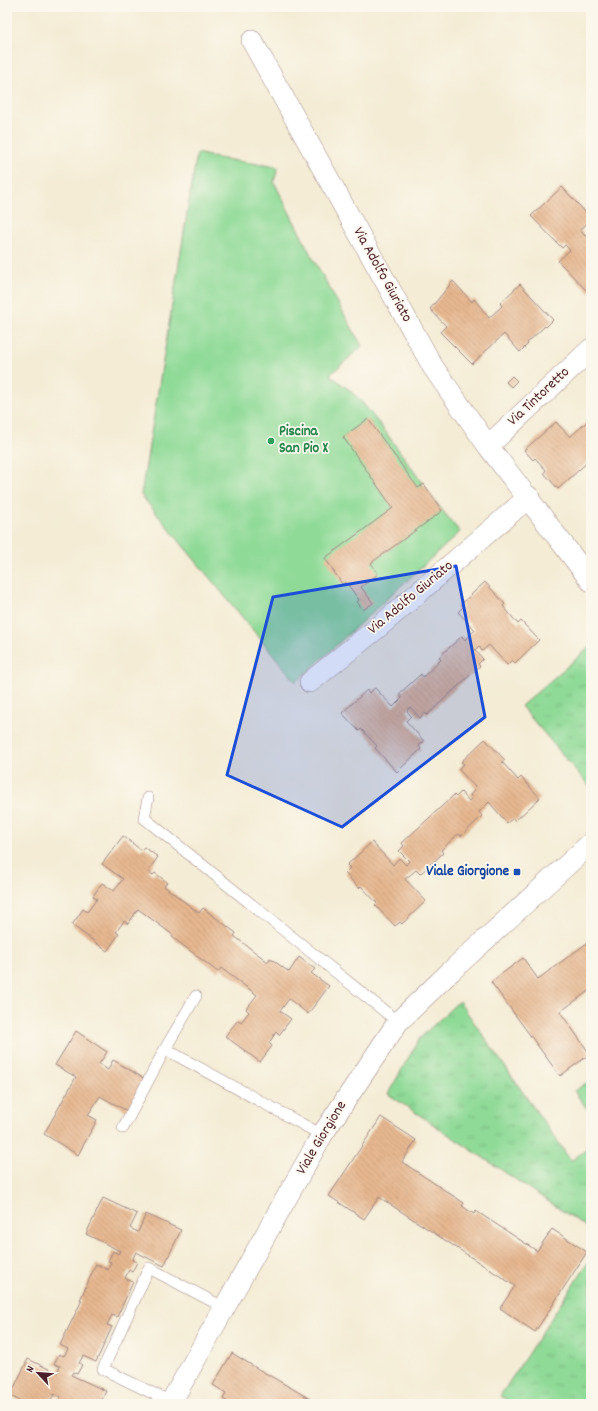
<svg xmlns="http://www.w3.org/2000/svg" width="598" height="1411" viewBox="0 0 598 1411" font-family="Dekko,sans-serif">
<defs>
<pattern id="grass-tufts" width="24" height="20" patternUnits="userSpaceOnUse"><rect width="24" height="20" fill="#8fda97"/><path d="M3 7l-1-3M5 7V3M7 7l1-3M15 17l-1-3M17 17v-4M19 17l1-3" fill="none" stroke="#7dbb82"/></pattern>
<pattern id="building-back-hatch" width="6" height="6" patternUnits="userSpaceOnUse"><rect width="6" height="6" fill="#e6b790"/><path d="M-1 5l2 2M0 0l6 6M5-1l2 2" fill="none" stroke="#c79d7c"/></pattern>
</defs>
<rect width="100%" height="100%" fill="#fbf7ec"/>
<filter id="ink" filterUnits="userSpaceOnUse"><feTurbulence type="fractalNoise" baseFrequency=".025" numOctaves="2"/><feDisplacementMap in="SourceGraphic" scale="8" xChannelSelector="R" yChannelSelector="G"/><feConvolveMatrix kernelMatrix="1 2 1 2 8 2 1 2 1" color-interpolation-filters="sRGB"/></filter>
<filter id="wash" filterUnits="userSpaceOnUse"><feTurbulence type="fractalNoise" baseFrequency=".012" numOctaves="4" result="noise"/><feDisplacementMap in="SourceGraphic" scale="16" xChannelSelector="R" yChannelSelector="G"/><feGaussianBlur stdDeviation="0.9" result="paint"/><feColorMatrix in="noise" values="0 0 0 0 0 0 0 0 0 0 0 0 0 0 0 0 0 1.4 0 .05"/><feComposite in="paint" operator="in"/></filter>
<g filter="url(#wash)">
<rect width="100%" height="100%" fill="#f4ecd5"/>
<path fill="url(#grass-tufts)" stroke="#6c7c61" d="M 591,646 L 591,788 L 521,706 Z
M 459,1001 L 571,1161 L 591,1146 L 591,1230 L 388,1094 L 419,1039 Z
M 591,1080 L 591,1114 L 574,1091 Z
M 591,1258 L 591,1397 L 581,1404 L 514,1404 L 500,1396 Z"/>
<path fill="#8fda97" stroke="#6c7c61" d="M 197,153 L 217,158 L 278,167 L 274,182 L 310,253 L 362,346 L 330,375 C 340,383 352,391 360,400 C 396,442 424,490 460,532 L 296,682 L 141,495 Z"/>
<g id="blocks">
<path fill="url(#building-back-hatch)" d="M 562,187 L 591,218 L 591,220 L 580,230 L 585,236 L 589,232 L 591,235 L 591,291 L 589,293 L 558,261 L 570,250 L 565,245 L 562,248 L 531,216 Z
M 453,281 L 472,302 L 474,299 L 489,318 L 502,306 L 500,303 L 520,284 L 553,320 L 546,327 L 545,326 L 527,343 L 528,344 L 520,352 L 504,334 L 472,364 L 440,332 L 446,326 L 430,309 Z
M 512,376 L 517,381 L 511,387 L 506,382 Z
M 591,418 L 591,459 L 558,489 L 544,473 L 546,470 L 535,458 L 533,460 L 524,450 L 556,422 L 570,437 Z
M 368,419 L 418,488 L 424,484 L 442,511 L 371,563 L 378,574 L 361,587 L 373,603 L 363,610 L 357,602 L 359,600 L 346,582 L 342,584 L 325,558 L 393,508 L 343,437 Z
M 485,582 L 505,604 L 503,606 L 518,624 L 521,621 L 539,640 L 515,663 L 512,660 L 507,665 L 489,645 L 482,651 L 479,646 L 475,650 L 483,659 L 478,664 L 480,666 L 427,715 L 425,713 L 420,718 L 410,707 L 407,711 L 411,716 L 406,721 L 424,741 L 419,746 L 421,749 L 397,772 L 375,748 L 377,746 L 361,729 L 359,731 L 342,713 L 367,690 L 369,693 L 375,688 L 393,707 L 402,698 L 399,694 L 421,674 L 423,677 L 441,660 L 439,657 L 462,636 L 465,640 L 475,630 L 458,612 L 463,607 L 461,604 Z
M 485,739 L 505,760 L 502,762 L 518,780 L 521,777 L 540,798 L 515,821 L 513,818 L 507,823 L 489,802 L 479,812 L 482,816 L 461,836 L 458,834 L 441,850 L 443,853 L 420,874 L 416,870 L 405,879 L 426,901 L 402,924 L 400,922 L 395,926 L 375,905 L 377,903 L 361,886 L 359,888 L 345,873 L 350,868 L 347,865 L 372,842 L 393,865 L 399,858 L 406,865 L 409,861 L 399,851 L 404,846 L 402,843 L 454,795 L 456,797 L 461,792 L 469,801 L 472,798 L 470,795 L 476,788 L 458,769 L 464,764 L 461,762 Z
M 123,836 L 141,850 L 144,847 L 158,857 L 148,871 L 153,875 L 155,873 L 167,882 L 164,886 L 199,913 L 203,908 L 236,933 L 234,936 L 268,962 L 270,958 L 289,972 L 299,957 L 315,969 L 311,973 L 329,986 L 308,1014 L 289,999 L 280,1011 L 291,1019 L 279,1035 L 276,1032 L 269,1043 L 272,1046 L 260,1062 L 225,1036 L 238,1020 L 241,1022 L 249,1012 L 246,1009 L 257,995 L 221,968 L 218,972 L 172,937 L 173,935 L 138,909 L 128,924 L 124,921 L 116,932 L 119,934 L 107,951 L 72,925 L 83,909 L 87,912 L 97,899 L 93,896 L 102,883 L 114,891 L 123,879 L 102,864 Z
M 591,940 L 591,989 L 560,1012 L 590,1054 L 560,1076 L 491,982 L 523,958 L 538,979 Z
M 76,1031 L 107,1052 L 99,1064 L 108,1070 L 113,1060 L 145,1079 L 127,1111 L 100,1096 L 88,1115 L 97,1120 L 78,1155 L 44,1134 L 76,1077 L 55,1065 Z
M 381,1117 L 416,1140 L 402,1162 L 464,1203 L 462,1206 L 474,1214 L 476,1211 L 537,1251 L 552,1229 L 587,1252 L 535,1332 L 500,1308 L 515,1286 L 379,1197 L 364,1219 L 329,1196 Z
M 103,1198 L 137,1214 L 130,1228 L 138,1232 L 146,1214 L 181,1230 L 164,1266 L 136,1252 L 132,1260 L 137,1262 L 132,1272 L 129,1270 L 125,1278 L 133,1282 L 117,1317 L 112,1315 L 107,1325 L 112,1327 L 96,1362 L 83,1356 L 79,1363 L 82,1365 L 77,1374 L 73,1372 L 71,1375 L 106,1391 L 100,1404 L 57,1404 L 61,1397 L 54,1394 L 49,1404 L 27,1404 L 10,1396 L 28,1359 L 57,1373 L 60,1366 L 54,1364 L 59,1354 L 64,1356 L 68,1349 L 60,1345 L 82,1300 L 80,1300 L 96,1264 L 108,1270 L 111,1262 L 108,1261 L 113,1251 L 118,1254 L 120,1251 L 86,1234 Z
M 232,1353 L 258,1369 L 319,1404 L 245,1404 L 241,1401 L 239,1404 L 231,1404 L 223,1399 L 226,1393 L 213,1385 Z"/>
</g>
</g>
<g filter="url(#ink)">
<use href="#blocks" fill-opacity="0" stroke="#9f8680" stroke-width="1"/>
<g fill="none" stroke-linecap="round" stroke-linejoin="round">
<g stroke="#9f8680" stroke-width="12">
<path id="lane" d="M 148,798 L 144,818 L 398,1022
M 196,996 L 165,1049 L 322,1135
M 123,1128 L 165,1049
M 171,1402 L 103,1369 L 149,1268 L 225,1308"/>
</g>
<g stroke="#9f8680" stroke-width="22">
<path id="street" d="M 252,41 L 433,367 L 488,446 L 591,581
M 488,446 L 591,349
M 310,682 L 381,625 L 529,497
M 170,1404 L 322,1135 L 398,1022 L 451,971 L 591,843"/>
</g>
<use href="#lane" stroke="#fff" stroke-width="11"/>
<use href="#street" stroke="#fff" stroke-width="21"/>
</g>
</g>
<path fill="#1d4ed8" fill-opacity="0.2" stroke="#1d4ed8" stroke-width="3" stroke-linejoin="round" d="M 456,566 L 485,717 L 342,827 L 227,775 L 273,597 Z"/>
<circle fill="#2e9e5b" stroke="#fbf7ec" stroke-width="1.5" cx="271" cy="441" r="4"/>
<rect fill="#1a4fb4" stroke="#fbf7ec" stroke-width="1.5" x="513" y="868" width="8" height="8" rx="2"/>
<g text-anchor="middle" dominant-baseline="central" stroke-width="3.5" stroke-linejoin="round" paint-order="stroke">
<g font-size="15" fill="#4a1f2b" stroke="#fbf7ec">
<text transform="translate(382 275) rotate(61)">Via Adolfo Giuriato</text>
<text transform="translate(539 397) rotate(-43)">Via Tintoretto</text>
<text transform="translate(411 598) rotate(-40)">Via Adolfo Giuriato</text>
<text transform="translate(322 1138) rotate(-59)">Viale Giorgione</text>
</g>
<g font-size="15" font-weight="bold" fill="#27864d" stroke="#fbf7ec" text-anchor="start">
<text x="279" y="432">Piscina<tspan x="279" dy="17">San Pio X</tspan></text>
</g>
<g font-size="15" font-weight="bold" fill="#164399" stroke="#fbf7ec" text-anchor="end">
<text x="509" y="872">Viale Giorgione</text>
</g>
</g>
<rect width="598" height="1411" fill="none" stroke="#fbf7ec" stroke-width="24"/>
<g transform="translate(38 1373) rotate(296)" stroke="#fbf7ec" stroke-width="3" paint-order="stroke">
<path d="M0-3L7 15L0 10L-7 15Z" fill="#4a1f2b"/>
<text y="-6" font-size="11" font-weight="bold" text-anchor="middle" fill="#4a1f2b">N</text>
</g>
</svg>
